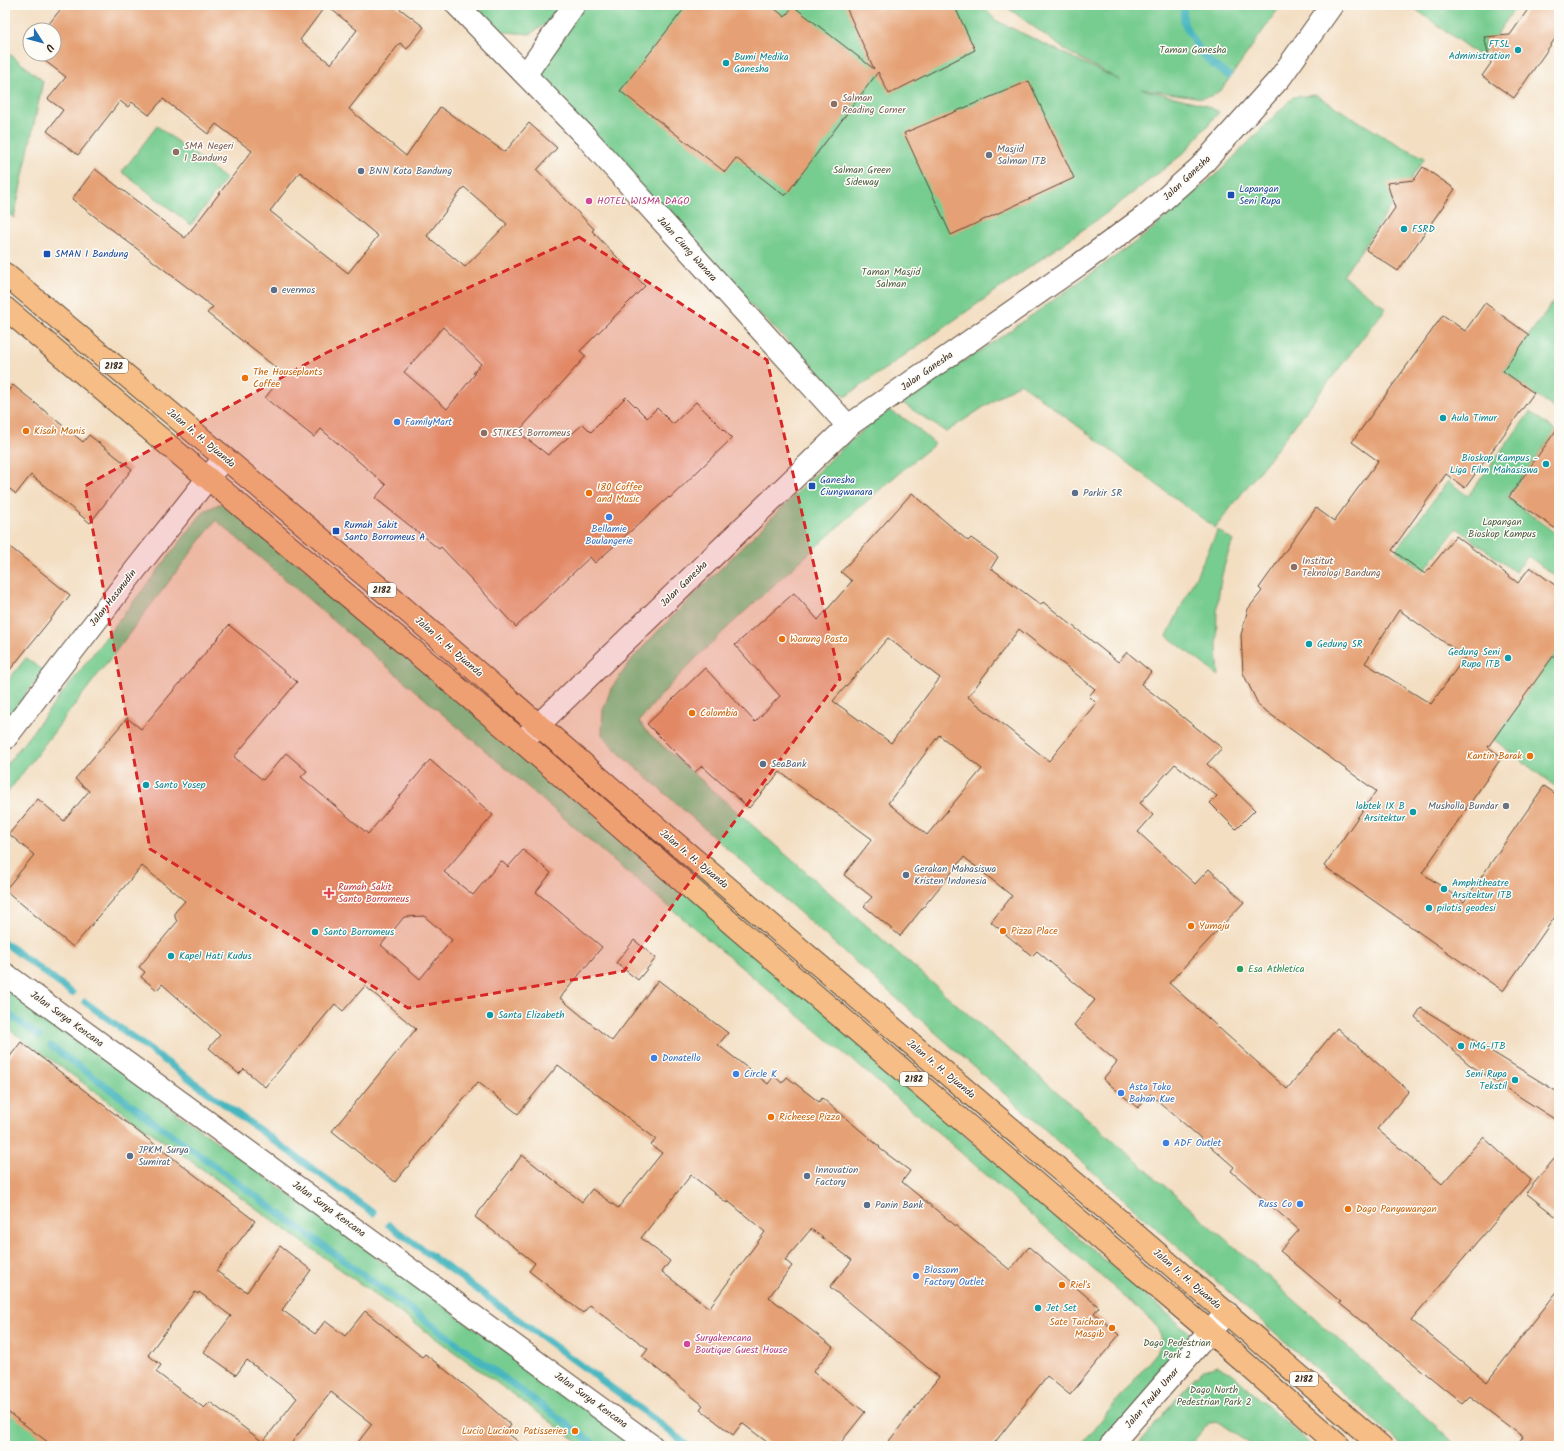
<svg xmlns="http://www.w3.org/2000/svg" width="1564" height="1451" viewBox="0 0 1564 1451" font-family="Kalam,sans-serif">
<rect width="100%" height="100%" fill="#fdfcf7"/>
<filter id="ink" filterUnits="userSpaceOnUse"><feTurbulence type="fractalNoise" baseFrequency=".025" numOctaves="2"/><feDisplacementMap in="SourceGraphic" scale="8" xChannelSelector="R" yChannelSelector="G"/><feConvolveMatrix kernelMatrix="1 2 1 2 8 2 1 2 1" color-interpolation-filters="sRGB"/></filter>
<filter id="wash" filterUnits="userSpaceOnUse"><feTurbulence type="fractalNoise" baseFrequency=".012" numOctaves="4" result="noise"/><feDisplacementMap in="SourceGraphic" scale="16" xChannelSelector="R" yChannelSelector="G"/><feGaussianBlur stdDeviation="0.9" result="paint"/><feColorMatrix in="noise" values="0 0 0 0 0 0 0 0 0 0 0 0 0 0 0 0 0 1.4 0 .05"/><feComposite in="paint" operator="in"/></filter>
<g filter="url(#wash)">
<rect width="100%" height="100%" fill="#f3dec2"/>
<path fill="#77cc90" stroke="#597b57" d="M 472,5 L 563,5 L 553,19 L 530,34 L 504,32 L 488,20 Z
M 574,5 L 981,5 L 997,21 L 1121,81 L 1068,52 L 1004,5 L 1281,5 L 1222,89 L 1212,96 L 1202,98 L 1141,89 L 1203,104 L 1219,112 L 1183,154 L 1108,212 L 845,397 L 644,201 L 526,74 Z
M 1410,5 L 1517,5 L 1481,57 Z
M 5,50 L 43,81 L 14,218 L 5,211 Z
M 1316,95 L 1386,138 L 1425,158 L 1343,276 L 1386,308 L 1215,528 L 1020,383 L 946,432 L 901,402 L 1001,337 L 1144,236 L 1221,170 L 1293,97 Z
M 157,126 L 226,179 L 191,225 L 122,172 Z
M 1553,302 L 1559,306 L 1559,412 L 1503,371 Z
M 887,409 L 908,421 L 935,444 C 887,481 843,523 798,563 C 743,613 686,663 639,721 L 646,731 C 915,971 1190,1204 1458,1446 L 1403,1446 L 618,752 L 602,735 L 603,710 L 611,689 L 633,658 L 663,626 L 838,452 Z
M 1530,412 L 1556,431 L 1507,497 L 1559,536 L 1553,545 L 1559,550 L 1559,579 L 1528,556 L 1515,572 L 1457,528 L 1424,571 L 1396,550 L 1448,481 L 1468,496 Z
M 219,504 L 229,505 L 815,1002 L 1069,1229 L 1190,1333 L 1195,1340 L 1178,1382 L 1125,1446 L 1080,1446 L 1158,1351 L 1161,1335 L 1154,1323 L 933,1128 L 599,848 L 216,520 L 5,796 L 5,767 L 204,511 Z
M 1218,530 L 1233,541 C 1214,586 1215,628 1219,676 L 1167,636 Z
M 1559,648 L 1559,783 L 1556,787 L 1493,739 Z
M 26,658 L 44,671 L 5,721 L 5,684 Z
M 5,988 L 621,1435 L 635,1446 L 584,1446 L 10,1030 L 5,1036 Z
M 1218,1366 L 1231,1373 L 1312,1446 L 1254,1446 L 1219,1422 L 1209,1423 L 1189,1446 L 1137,1446 L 1194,1378 L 1204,1370 Z
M 5,1401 L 66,1446 L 5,1446 Z"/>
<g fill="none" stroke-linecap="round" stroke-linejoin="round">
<path stroke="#47b6bf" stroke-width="7" d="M 1183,5 L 1184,24 L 1200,51 L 1212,64 L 1228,75
M 5,943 L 72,993
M 85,1002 L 115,1024
M 5,1012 L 39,1036
M 120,1028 L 373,1213
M 51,1046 L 597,1446
M 389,1225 L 657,1421 L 688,1446"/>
</g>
<g id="blocks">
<path fill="#e5a174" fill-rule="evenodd" d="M 64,5 L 395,5 L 424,27 L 407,49 L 400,43 L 349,109 L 406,156 L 440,107 L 505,152 L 529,123 L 557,148 L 537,170 L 594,229 L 592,231 L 645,286 L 580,351 L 586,356 L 518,432 L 548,455 L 583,424 L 591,432 L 626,397 L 647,418 L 657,408 L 673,424 L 696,402 L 732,438 L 670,498 L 669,497 L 595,563 L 590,557 L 516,627 L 441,547 L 439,549 L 375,498 L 386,485 L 321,429 L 314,437 L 265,398 L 284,374 L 207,313 L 213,307 L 72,199 L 95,169 L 185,238 L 252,151 L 216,124 L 208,134 L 163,99 L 149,115 L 132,102 L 128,107 L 120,101 L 78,155 L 47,131 L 63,110 L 48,99 L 66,77 L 36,54 L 54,54 L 54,30 L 44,30 ZM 326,5 L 357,30 L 331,64 L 300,40 ZM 300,172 L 378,236 L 348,273 L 270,211 ZM 464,187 L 507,224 L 465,267 L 427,236 ZM 443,327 L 481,364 L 473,373 L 475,374 L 447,409 L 404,372 Z
M 687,5 L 770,5 L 785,17 L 793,6 L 874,69 L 845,5 L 954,5 L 975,50 L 889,94 L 878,72 L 785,196 L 736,158 L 725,172 L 620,91 Z
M 1531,5 L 1559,5 L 1559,33 L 1514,98 L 1482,76 L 1491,63 L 1484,37 L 1510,35 Z
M 1029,81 L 1074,178 L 951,235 L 904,133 Z
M 1423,167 L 1455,189 L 1398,271 L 1366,250 L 1395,208 L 1387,183 L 1414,180 Z
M 1485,303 L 1529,335 L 1503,371 L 1534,393 L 1465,488 L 1446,474 L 1392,550 L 1425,574 L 1456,536 L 1518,583 L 1530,567 L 1559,588 L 1559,648 L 1488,747 L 1502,757 L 1422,873 L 1464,902 L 1544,786 L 1559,796 L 1559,911 L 1503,991 L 1324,866 L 1376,791 L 1259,706 L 1243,673 L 1241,635 L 1248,609 L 1262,591 L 1259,588 L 1316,508 L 1334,521 L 1378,461 L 1352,442 L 1443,315 L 1465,331 ZM 1399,610 L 1465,657 L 1431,704 L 1365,663 Z
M 13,385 L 83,442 L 89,435 L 132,469 L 90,523 L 31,475 L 16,494 L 5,485 L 5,395 Z
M 1559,426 L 1559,531 L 1509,497 Z
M 912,493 L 968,541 L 971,538 L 998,557 L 991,568 L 1041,605 L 1043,602 L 1118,662 L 1127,652 L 1151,672 L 1141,684 L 1222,748 L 1207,764 L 1255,810 L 1236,829 L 1210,803 L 1217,796 L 1175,764 L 1140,803 L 1153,815 L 1138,832 L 1195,884 L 1209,869 L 1244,902 L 1169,983 L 1287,1089 L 1337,1028 L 1409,1091 L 1377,1129 L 1442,1184 L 1483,1137 L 1531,1180 L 1411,1320 L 1487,1382 L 1559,1289 L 1559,1446 L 1517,1446 L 1523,1437 L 1469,1396 L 1462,1403 L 1339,1303 L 1341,1302 L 1280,1251 L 1299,1230 L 1231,1171 L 1234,1167 L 1150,1094 L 1138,1108 L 1103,1079 L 1117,1062 L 1074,1025 L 1095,1000 L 1037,951 L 1032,956 L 991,922 L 1012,896 L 964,857 L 900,936 L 864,906 L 872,897 L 844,875 L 872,839 L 780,772 L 749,808 L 702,766 L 695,772 L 647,724 L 705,668 L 755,722 L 780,696 L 735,645 L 794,593 L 818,620 L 852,581 L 841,572 ZM 1019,629 L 1095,689 L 1089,696 L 1096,703 L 1049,761 L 968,697 ZM 888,638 L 940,678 L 891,743 L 833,701 ZM 939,735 L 982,769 L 927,835 L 888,803 Z
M 5,543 L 70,595 L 5,676 Z
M 229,625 L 297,682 L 234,757 L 263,780 L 286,753 L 307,771 L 301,777 L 368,834 L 430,760 L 493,815 L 444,872 L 473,895 L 501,861 L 508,867 L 523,850 L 551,873 L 536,892 L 602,947 L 560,998 L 612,1041 L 658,980 L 728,1033 L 718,1045 L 768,1084 L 774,1076 L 782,1083 L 787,1077 L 819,1102 L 822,1098 L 880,1147 L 879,1148 L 910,1171 L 902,1182 L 1010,1270 L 1029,1247 L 1099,1307 L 1094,1313 L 1119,1335 L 1070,1395 L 1047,1376 L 992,1446 L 885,1446 L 939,1377 L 830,1287 L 852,1260 L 811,1229 L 785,1260 L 792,1266 L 769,1297 L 833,1347 L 813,1372 L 865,1412 L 838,1446 L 772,1446 L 742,1423 L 733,1435 L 700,1409 L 703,1405 L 642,1357 L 648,1349 L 590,1305 L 583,1313 L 529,1271 L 535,1263 L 475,1217 L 522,1155 L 582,1202 L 592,1189 L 618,1208 L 662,1153 L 651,1145 L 656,1139 L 558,1065 L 518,1114 L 478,1082 L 395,1182 L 332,1131 L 416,1029 L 365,986 L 343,1011 L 335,1004 L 265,1087 L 244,1069 L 239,1074 L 209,1048 L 220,1035 L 162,984 L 157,990 L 141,977 L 145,972 L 139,967 L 177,922 L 175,917 L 175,912 L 185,901 L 142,866 L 73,947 L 5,890 L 34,855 L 9,834 L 38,799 L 64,821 L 89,791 L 75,779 L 127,718 L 141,729 ZM 424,916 L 452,940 L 420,979 L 381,945 L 404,917 ZM 691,1175 L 727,1203 L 728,1201 L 765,1232 L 709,1308 L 662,1272 L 670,1261 L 641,1238 Z
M 634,940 L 656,958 L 638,980 L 616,963 Z
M 1421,1008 L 1559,1093 L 1559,1122 L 1470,1065 L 1415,1017 Z
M 21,1042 L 255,1221 L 216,1271 L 247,1292 L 280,1246 L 311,1270 L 282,1310 L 315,1334 L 325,1321 L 345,1336 L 365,1311 L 422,1357 L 425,1354 L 472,1391 L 511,1425 L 506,1432 L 524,1446 L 355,1446 L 372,1424 L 331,1392 L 289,1446 L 53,1446 L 5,1410 L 5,1063 ZM 195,1292 L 198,1294 L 199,1292 L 231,1316 L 204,1352 L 236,1375 L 247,1360 L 297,1398 L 263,1442 L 210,1402 L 204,1408 L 156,1372 L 161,1365 L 148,1355 Z
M 1559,1153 L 1559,1219 L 1526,1193 Z"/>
</g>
</g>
<g filter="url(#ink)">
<use href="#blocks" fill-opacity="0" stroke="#574537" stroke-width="1"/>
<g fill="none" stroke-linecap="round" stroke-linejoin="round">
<g stroke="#574537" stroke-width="24">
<path id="minor" d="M 457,5 L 586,137 L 848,426
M 526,74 L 574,5
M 526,737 L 848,426 L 1080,264 L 1145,216 L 1199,168 L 1280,78 L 1332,5
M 5,739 L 136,569 L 224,458
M 5,974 L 652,1446
M 1110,1446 L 1227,1312"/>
</g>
<g stroke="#574537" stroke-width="24">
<path id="major" d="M 5,274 L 399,604 L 633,807 L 1121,1222 L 1381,1446
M 5,308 L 521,741 L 740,931 L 1210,1332 L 1339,1446"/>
</g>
<use href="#minor" stroke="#fff" stroke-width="22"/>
<use href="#major" stroke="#f6be86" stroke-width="22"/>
</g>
</g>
<path fill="#d62828" fill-opacity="0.2" stroke="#d62828" stroke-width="3" stroke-dasharray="8 5" stroke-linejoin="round" d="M 579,237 L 767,360 L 840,679 L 624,971 L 408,1008 L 150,849 L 85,486 L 326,353 Z"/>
<g fill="#0f9aa8" stroke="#fdfcf7" stroke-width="1.5">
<circle cx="1518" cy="50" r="4"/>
<circle cx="726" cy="63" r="4"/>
<circle cx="1404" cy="229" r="4"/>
<circle cx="1443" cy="418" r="4"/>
<circle cx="1546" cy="464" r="4"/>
<circle cx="1309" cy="644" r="4"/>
<circle cx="1508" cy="658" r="4"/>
<circle cx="146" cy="785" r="4"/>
<circle cx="1413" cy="812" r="4"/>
<circle cx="1444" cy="889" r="4"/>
<circle cx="1429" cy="908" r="4"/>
<circle cx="315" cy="932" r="4"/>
<circle cx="171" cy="956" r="4"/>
<circle cx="490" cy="1015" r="4"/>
<circle cx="1461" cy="1046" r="4"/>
<circle cx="1515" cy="1080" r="4"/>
<circle cx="1038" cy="1308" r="4"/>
</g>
<g fill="#8d6e63" stroke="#fdfcf7" stroke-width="1.5">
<circle cx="834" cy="104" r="4"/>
<circle cx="176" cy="152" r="4"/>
<circle cx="484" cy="433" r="4"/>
<circle cx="1294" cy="567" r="4"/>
</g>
<g fill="#6b7280" stroke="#fdfcf7" stroke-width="1.5">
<circle cx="989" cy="155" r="4"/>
<circle cx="1506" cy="806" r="4"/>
</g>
<g fill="#5c6f8a" stroke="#fdfcf7" stroke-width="1.5">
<circle cx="361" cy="171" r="4"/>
<circle cx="274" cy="290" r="4"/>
<circle cx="1075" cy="493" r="4"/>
<circle cx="763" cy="764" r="4"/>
<circle cx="906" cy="875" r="4"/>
<circle cx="130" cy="1156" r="4"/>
<circle cx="807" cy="1176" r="4"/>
<circle cx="867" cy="1205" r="4"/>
</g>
<g fill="#1a4fb4" stroke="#fdfcf7" stroke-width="1.5">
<rect x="1227" y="191" width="8" height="8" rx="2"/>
<rect x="43" y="250" width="8" height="8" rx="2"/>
<rect x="808" y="482" width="8" height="8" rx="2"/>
<rect x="332" y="527" width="8" height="8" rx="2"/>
</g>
<g fill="#d1479c" stroke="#fdfcf7" stroke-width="1.5">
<circle cx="589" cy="201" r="4"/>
<circle cx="687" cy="1344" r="4"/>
</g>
<g fill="#e8710a" stroke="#fdfcf7" stroke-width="1.5">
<circle cx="245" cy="378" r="4"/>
<circle cx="26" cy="431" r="4"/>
<circle cx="589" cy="493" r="4"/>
<circle cx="782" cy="639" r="4"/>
<circle cx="692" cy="713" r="4"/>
<circle cx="1530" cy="756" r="4"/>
<circle cx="1191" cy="926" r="4"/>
<circle cx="1003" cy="931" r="4"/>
<circle cx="771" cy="1117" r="4"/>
<circle cx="1348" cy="1209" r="4"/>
<circle cx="1062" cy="1285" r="4"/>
<circle cx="1112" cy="1328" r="4"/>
<circle cx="575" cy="1431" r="4"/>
</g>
<g fill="#3f7fe0" stroke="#fdfcf7" stroke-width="1.5">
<circle cx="397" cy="422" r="4"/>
<circle cx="609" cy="517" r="4"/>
<circle cx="654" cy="1058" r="4"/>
<circle cx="736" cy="1074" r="4"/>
<circle cx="1121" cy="1093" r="4"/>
<circle cx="1166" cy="1143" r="4"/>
<circle cx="1300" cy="1204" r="4"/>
<circle cx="916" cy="1276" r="4"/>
</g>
<path fill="#e0444e" stroke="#fdfcf7" stroke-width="1.5" d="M327 887h4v4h4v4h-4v4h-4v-4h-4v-4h4z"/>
<circle fill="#2e9e5b" stroke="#fdfcf7" stroke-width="1.5" cx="1240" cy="969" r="4"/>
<g text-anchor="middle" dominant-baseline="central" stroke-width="3" stroke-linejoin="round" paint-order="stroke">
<g fill="#fdfcf7" stroke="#75695f" stroke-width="1">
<rect x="100" y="359" width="28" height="14" rx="3"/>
<rect x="368" y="583" width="28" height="14" rx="3"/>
<rect x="900" y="1072" width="28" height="14" rx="3"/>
<rect x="1290" y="1372" width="28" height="14" rx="3"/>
</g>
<g font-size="9" font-weight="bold" fill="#3b2a1e">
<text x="114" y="366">2182</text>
<text x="382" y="590">2182</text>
<text x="914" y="1079">2182</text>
<text x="1304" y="1379">2182</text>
</g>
<g font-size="10" fill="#0d838f" stroke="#fdfcf7" text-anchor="start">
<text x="1510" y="44" text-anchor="end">FTSL<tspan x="1510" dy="12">Administration</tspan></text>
<text x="734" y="57">Bumi Medika<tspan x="734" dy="12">Ganesha</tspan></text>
<text x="1412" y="229">FSRD</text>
<text x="1451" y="418">Aula Timur</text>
<text x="1538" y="458" text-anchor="end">Bioskop Kampus -<tspan x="1538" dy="12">Liga Film Mahasiswa</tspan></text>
<text x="1317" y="644">Gedung SR</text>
<text x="1500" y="652" text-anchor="end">Gedung Seni<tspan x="1500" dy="12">Rupa ITB</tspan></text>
<text x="154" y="785">Santo Yosep</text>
<text x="1405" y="806" text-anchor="end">labtek IX B<tspan x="1405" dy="12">Arsitektur</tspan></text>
<text x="1452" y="883">Amphitheatre<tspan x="1452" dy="12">Arsitektur ITB</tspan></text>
<text x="1437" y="908">pilotis geodesi</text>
<text x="323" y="932">Santo Borromeus</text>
<text x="179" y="956">Kapel Hati Kudus</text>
<text x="498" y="1015">Santa Elizabeth</text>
<text x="1469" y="1046">IMG-ITB</text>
<text x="1507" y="1074" text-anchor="end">Seni Rupa<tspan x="1507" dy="12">Tekstil</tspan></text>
<text x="1046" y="1308">Jet Set</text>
</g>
<g font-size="10" fill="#4d5b40" stroke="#fdfcf7">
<text x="1193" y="50">Taman Ganesha</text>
<text x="862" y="170">Salman Green<tspan x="862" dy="12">Sideway</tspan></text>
<text x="891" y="272">Taman Masjid<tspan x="891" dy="12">Salman</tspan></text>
<text x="1502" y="522">Lapangan<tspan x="1502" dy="12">Bioskop Kampus</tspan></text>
<text x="1177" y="1343">Dago Pedestrian<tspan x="1177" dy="12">Park 2</tspan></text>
<text x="1214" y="1390">Dago North<tspan x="1214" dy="12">Pedestrian Park 2</tspan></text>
</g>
<g font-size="10" fill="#785e54" stroke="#fdfcf7" text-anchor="start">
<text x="842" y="98">Salman<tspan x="842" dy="12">Reading Corner</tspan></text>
<text x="184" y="146">SMA Negeri<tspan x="184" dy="12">1 Bandung</tspan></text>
<text x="492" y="433">STIKES Borromeus</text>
<text x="1302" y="561">Institut<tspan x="1302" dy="12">Teknologi Bandung</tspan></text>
</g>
<g font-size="10" fill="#5b616d" stroke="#fdfcf7" text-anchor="start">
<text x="997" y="149">Masjid<tspan x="997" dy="12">Salman ITB</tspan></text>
<text x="1498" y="806" text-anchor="end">Musholla Bundar</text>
</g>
<g font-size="10" fill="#4e5e75" stroke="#fdfcf7" text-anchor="start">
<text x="369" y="171">BNN Kota Bandung</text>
<text x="282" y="290">evermos</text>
<text x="1083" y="493">Parkir SR</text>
<text x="771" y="764">SeaBank</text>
<text x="914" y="869">Gerakan Mahasiswa<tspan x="914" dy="12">Kristen Indonesia</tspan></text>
<text x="138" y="1150">JPKM Surya<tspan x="138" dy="12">Sumirat</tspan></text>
<text x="815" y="1170">Innovation<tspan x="815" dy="12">Factory</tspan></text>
<text x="875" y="1205">Panin Bank</text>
</g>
<g font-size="10" fill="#3b2a1e" stroke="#fdfcf7">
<text transform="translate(1187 178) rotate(-43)">Jalan Ganesha</text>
<text transform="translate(687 249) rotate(48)">Jalan Ciung Wanara</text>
<text transform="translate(927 371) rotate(-35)">Jalan Ganesha</text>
<text transform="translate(201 438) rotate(40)">Jalan Ir. H. Djuanda</text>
<text transform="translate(684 584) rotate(-44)">Jalan Ganesha</text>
<text transform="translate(113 598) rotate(-52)">Jalan Hasanudin</text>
<text transform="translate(449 647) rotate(41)">Jalan Ir. H. Djuanda</text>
<text transform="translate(694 859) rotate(40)">Jalan Ir. H. Djuanda</text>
<text transform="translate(67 1019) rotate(36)">Jalan Surya Kencana</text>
<text transform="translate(941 1069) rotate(40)">Jalan Ir. H. Djuanda</text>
<text transform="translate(329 1209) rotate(36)">Jalan Surya Kencana</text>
<text transform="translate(1187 1279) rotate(41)">Jalan Ir. H. Djuanda</text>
<text transform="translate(1152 1398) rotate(-49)">Jalan Teuku Umar</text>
<text transform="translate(591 1400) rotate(36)">Jalan Surya Kencana</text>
</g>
<g font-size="10" fill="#164399" stroke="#fdfcf7" text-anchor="start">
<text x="1239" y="189">Lapangan<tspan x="1239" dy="12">Seni Rupa</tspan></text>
<text x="55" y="254">SMAN 1 Bandung</text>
<text x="820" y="480">Ganesha<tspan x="820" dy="12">Ciungwanara</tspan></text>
<text x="344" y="525">Rumah Sakit<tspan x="344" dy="12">Santo Borromeus A</tspan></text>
</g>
<g font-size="10" fill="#b23c85" stroke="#fdfcf7" text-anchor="start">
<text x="597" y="201">HOTEL WISMA DAGO</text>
<text x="695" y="1338">Suryakencana<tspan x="695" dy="12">Boutique Guest House</tspan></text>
</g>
<g font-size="10" fill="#c56008" stroke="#fdfcf7" text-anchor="start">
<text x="253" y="372">The Houseplants<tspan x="253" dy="12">Coffee</tspan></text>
<text x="34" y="431">Kisah Manis</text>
<text x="597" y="487">180 Coffee<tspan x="597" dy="12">and Music</tspan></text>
<text x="790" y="639">Warung Pasta</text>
<text x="700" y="713">Colombia</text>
<text x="1522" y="756" text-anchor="end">Kantin Barak</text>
<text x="1199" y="926">Yumaju</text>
<text x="1011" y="931">Pizza Place</text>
<text x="779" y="1117">Richeese Pizza</text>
<text x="1356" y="1209">Dago Panyawangan</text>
<text x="1070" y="1285">Riel's</text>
<text x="1104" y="1322" text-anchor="end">Sate Taichan<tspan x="1104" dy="12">Masgib</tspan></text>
<text x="567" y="1431" text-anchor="end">Lucio Luciano Patisseries</text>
</g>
<g font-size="10" fill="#366cbe" stroke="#fdfcf7" text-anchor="start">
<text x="405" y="422">FamilyMart</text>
<text x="609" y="529" text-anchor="middle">Bellamie<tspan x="609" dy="12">Boulangerie</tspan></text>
<text x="662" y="1058">Donatello</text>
<text x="744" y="1074">Circle K</text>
<text x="1129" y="1087">Asta Toko<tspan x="1129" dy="12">Bahan Kue</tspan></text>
<text x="1174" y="1143">ADF Outlet</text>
<text x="1292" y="1204" text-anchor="end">Russ Co</text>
<text x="924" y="1270">Blossom<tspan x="924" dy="12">Factory Outlet</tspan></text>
</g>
<g font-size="10" fill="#be3a42" stroke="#fdfcf7" text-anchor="start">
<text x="338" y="887">Rumah Sakit<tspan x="338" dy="12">Santo Borromeus</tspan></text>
</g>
<g font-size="10" fill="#27864d" stroke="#fdfcf7" text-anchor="start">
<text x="1248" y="969">Esa Athletica</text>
</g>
</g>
<rect width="1564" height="1451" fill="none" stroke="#fdfcf7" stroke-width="20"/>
<g transform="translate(42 42) rotate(126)"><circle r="19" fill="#fdfcf7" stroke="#afa8a0"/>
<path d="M0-3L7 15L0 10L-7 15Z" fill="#1f6fb2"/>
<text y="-6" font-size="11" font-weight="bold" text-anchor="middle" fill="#3b2a1e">U</text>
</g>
</svg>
